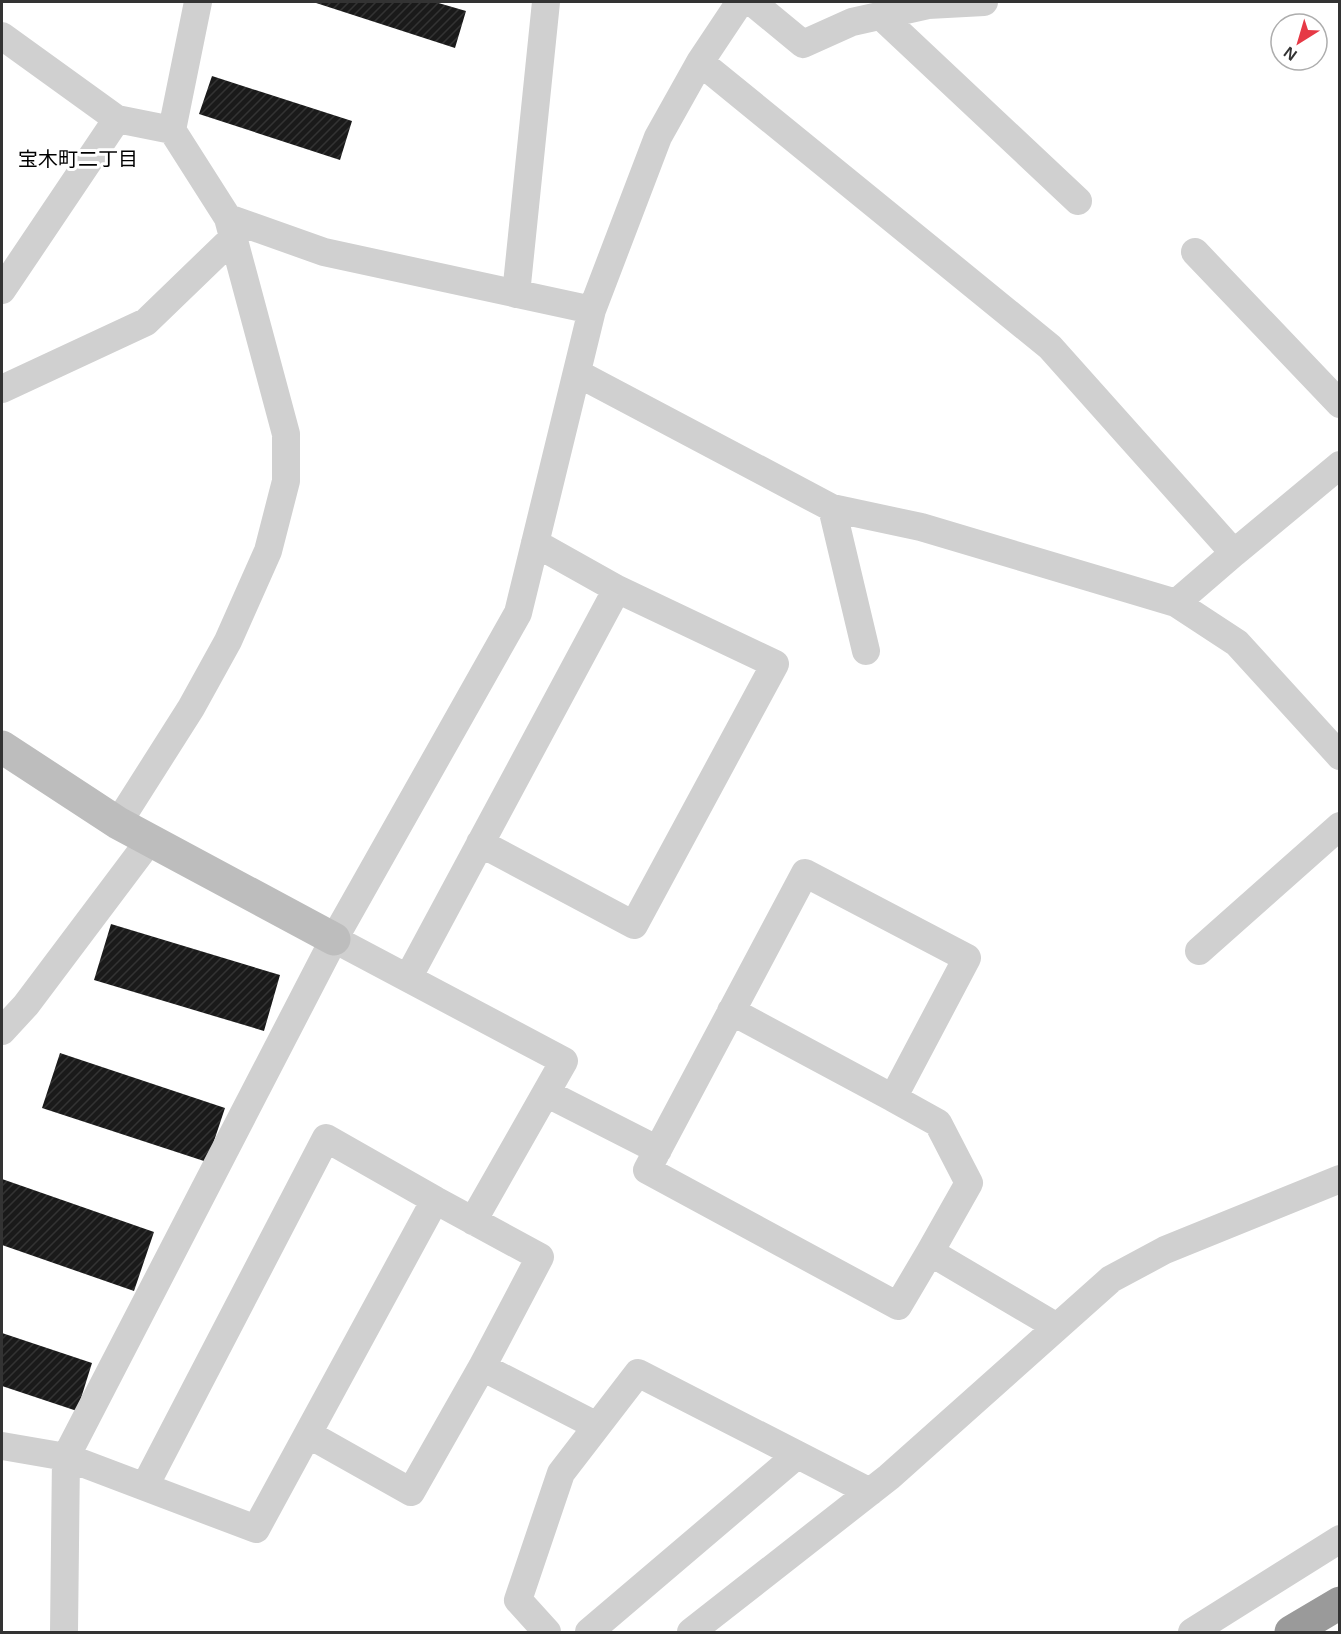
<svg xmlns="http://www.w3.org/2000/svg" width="1341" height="1634" viewBox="0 0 1341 1634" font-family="Arial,'Noto Sans JP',sans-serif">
<defs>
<pattern id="building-hatch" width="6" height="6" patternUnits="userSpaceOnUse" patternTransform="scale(1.5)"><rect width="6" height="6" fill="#1a1a1a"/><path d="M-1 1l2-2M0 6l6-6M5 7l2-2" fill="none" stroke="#333"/></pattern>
</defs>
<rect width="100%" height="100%" fill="#fff"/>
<path fill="url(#building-hatch)" d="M 313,2 L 435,2 L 466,11 L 455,48 Z
M 212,76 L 352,121 L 340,160 L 199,114 Z
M 111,924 L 280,975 L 264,1031 L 94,980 Z
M 60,1053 L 225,1108 L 207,1162 L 42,1108 Z
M 2,1179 L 154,1232 L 134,1291 L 2,1245 Z
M 2,1333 L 92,1363 L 77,1411 L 2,1386 Z"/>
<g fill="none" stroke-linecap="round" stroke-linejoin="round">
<path stroke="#d0d0d0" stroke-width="28" d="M 752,2 L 803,44 L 852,22 L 928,5 L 984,2
M 881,16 L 1078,201
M 2,36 L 117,119
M 700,62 L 1050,347 L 1234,553 L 1176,603 L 1237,643 L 1340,756
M 228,218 L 324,252 L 592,310
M 1195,252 L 1340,404
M 2,290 L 117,119 L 172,130
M 516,294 L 546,2
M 577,373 L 832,508 L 921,527 L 1176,603
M 2,389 L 146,322 L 234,237
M 832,508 L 866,651
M 535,543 L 617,589
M 1234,553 L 1340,465
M 118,823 L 191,708 L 228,641 L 268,551 L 286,481 L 286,434 L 228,218 L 172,130 L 198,2
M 334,939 L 564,1061 L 473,1221
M 1199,951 L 1340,826
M 408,978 L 617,589 L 775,664 L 634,925 L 480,843
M 731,1011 L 893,1098
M 2,1031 L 26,1005 L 150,840
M 546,1093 L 658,1150
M 930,1252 L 969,1183 L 938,1123 L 893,1098 L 967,958 L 805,873 L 647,1170 L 898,1306 L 930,1252 L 1057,1327
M 482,1367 L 597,1426
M 2,1446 L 66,1457 L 256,1529 L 435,1200 L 540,1257 L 482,1367 L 411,1492 L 308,1434
M 145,1486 L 326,1138 L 435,1200
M 64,1632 L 66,1457 L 334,939 L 518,613 L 592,310 L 658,137 L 700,62 L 740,2
M 547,1632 L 518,1600 L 561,1473 L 638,1373 L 870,1492
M 589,1632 L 797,1455
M 691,1632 L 889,1477 L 1111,1279 L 1165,1250 L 1340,1179
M 1192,1632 L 1340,1539"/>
<path stroke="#bdbdbd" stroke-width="33" d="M 2,747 L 118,823 L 334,939"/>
<path stroke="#9a9a9a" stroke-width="33" d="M 1291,1632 L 1340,1603"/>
</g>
<g text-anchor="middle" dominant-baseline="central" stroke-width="6" stroke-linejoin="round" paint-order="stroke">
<g font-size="20" fill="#000" stroke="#fff">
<text x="78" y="159">宝木町二丁目</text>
</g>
</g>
<rect width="1341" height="1634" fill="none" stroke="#333333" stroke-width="6"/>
<g transform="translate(1299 42) rotate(217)"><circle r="28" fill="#ffffff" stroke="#adadad" stroke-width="1.5"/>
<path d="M0-4.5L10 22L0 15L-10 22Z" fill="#e63946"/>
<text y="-9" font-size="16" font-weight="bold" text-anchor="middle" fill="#333333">N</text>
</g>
</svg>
